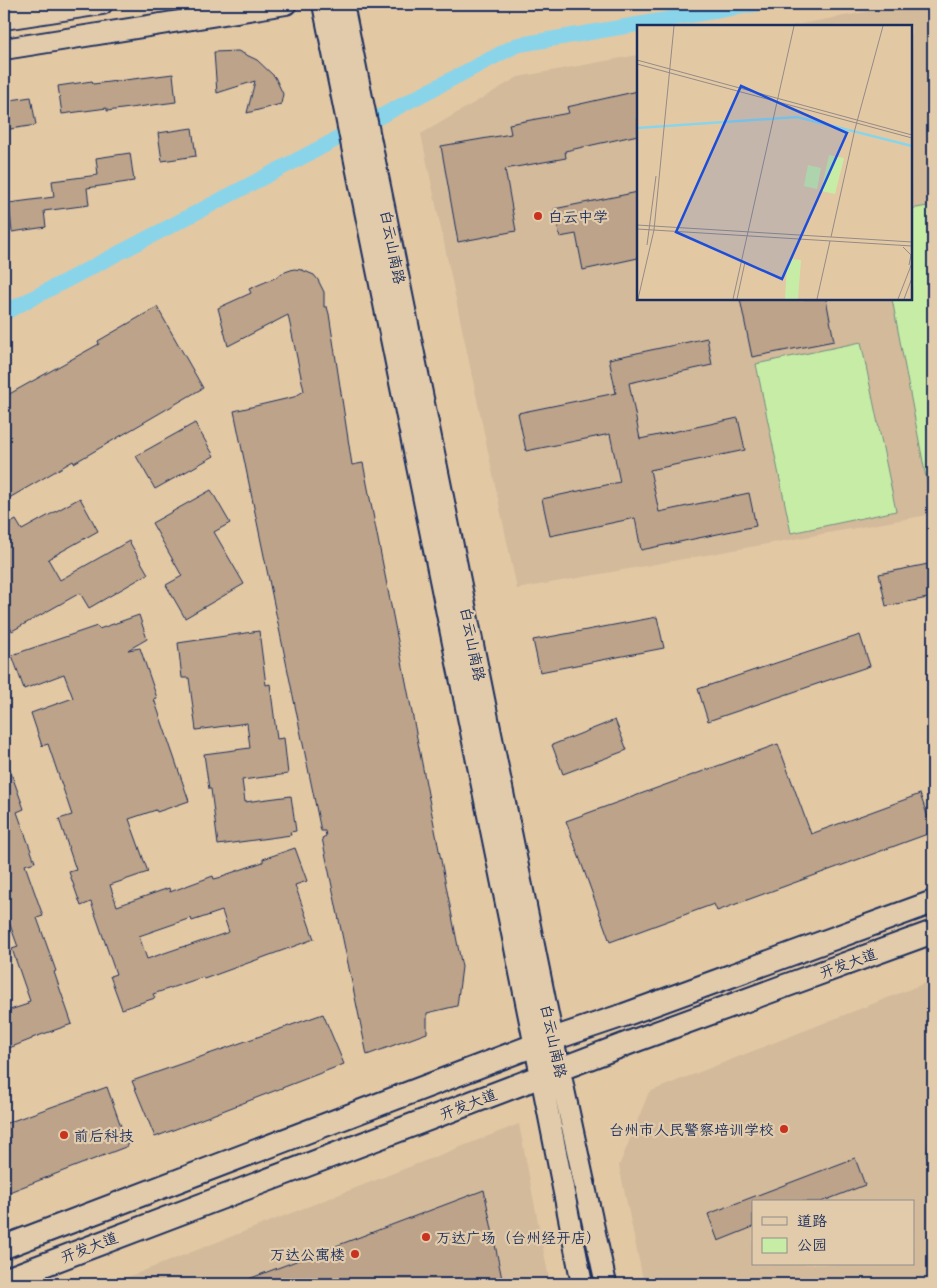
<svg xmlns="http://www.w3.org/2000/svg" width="937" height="1288" viewBox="0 0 937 1288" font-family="'Patrick Hand','LXGW WenKai TC',sans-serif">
<rect width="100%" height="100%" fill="#e3c8a4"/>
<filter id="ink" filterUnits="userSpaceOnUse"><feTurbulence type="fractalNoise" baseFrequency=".02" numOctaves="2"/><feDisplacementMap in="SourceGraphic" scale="10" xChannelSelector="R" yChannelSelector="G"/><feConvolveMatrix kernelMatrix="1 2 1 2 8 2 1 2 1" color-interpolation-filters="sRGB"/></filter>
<g filter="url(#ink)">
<path fill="#d3ba9b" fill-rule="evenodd" d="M 909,4 L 933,4 L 933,514 L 517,589 L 421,134 L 518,77 L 638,55 L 638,299 L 911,299 L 911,26 L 790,26 Z
M 933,980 L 933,1284 L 644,1284 L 619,1166 L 649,1092 ZM 753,1202 L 913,1202 L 913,1264 L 753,1264 Z
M 519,1124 L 550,1284 L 110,1284 Z"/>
<path fill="#c7eca6" stroke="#718e82" d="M 933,205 L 933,509 L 932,509 L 892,299 L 911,299 L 911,209 Z
M 861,342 L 896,511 L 791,533 L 756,364 Z
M 933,1121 L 933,1177 L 926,1156 Z"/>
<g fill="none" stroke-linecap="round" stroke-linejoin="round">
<path stroke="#8ad4ea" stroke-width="15" d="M 4,313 L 517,45 L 757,4"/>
</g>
<path fill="#bca38a" stroke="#1b2f5e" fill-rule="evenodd" d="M 238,51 L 257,60 L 275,77 L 283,94 L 281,104 L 247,113 L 255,81 L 217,93 L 214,52 Z
M 173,74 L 176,102 L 107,111 L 107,108 L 62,114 L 58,86 L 92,81 L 93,84 Z
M 638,91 L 638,135 L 565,151 L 566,158 L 505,169 L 516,231 L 458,242 L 441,146 L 511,134 L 509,124 L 569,113 L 567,107 Z
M 31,97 L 36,125 L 4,130 L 4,101 Z
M 192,128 L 196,156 L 162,161 L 158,133 Z
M 130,153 L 134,181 L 87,188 L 89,205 L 44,211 L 46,227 L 12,232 L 9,203 L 54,197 L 52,181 L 98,175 L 96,158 Z
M 638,192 L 638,258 L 583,270 L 576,234 L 560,237 L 554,209 Z
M 294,269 L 302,270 L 314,275 L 318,280 L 324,292 L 324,307 L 327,307 L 329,314 L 352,465 L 363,463 L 462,967 L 457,1006 L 427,1013 L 427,1033 L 367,1055 L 322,838 L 326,836 L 325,831 L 321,831 L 234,411 L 294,397 L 304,391 L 288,315 L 228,346 L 218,308 L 251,293 L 249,289 L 277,277 L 282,273 Z
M 740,299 L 826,299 L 834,341 L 752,357 Z
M 157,307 L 203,388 L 74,463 L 73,461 L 4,501 L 4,397 L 99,344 L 98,341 Z
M 707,338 L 712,365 L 629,383 L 640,439 L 738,418 L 745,450 L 650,470 L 659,512 L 749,493 L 756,526 L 641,550 L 635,518 L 550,536 L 542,499 L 620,482 L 610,434 L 526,451 L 518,413 L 616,393 L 609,359 Z
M 195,423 L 214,456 L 155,489 L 136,456 Z
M 211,490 L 230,523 L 214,532 L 244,584 L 185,618 L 166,585 L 182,576 L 152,523 Z
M 80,498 L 98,531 L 48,559 L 60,580 L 129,541 L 148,574 L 89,608 L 80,593 L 12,631 L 4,618 L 4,527 L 16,520 L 22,530 Z
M 933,563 L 933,597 L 886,606 L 879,574 Z
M 139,615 L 147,639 L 128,650 L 140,648 L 157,698 L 154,699 L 189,801 L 157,812 L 156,810 L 129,819 L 148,872 L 110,885 L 117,906 L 169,888 L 170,892 L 213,876 L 214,879 L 222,877 L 222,876 L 263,862 L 263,859 L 295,848 L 307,881 L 295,885 L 314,939 L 204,979 L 203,977 L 153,994 L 155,998 L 122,1009 L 110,976 L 116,974 L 91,902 L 81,906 L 69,872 L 76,870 L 59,819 L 72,815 L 48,744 L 42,746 L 31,713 L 73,698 L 64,674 L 24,689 L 12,655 L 97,626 L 99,629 ZM 222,911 L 229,932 L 185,947 L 185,946 L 147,959 L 139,936 L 191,918 L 192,921 Z
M 657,617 L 664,648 L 540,672 L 533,640 Z
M 259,631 L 266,685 L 270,684 L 277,739 L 284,738 L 288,774 L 242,780 L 245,802 L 291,796 L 296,831 L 290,832 L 291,835 L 218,845 L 211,789 L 209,789 L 204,754 L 250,748 L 247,723 L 196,730 L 189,678 L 182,678 L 178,643 Z
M 860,635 L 870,666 L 708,721 L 698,689 Z
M 615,720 L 627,750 L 563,774 L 552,745 Z
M 778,744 L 811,834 L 920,794 L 933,832 L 717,911 L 714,904 L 610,942 L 566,821 Z
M 4,756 L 5,756 L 24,809 L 17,812 L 35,862 L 25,865 L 43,916 L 37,918 L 56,971 L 54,972 L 72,1024 L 32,1038 L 32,1039 L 4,1050 L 4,1012 L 28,1004 L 27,1002 L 30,1001 L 12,949 L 18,947 L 4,908 Z
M 323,1014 L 344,1064 L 155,1137 L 132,1081 Z
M 107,1087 L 128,1146 L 4,1194 L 4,1124 Z
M 855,1158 L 865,1185 L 821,1202 L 753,1202 L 753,1227 L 718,1241 L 708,1214 Z
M 484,1190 L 503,1284 L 238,1284 L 238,1283 Z"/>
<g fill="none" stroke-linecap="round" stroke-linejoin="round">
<g stroke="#1b2f5e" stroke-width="24">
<path id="secondary" d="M 323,4 L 541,1076 L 582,1284
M 343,4 L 553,1039 L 606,1284
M 4,19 L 102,4
M 4,49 L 286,4"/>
</g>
<g stroke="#1b2f5e" stroke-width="26">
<path id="primary" d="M 4,1247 L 535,1045 L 624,1015 L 933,902
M 4,1280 L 634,1041 L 933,932"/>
</g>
<use href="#secondary" stroke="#e2cbab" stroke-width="20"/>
<use href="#primary" stroke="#e2cbab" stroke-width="22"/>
</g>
</g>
<g fill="#c8321e" stroke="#e2cbab" stroke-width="2">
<circle cx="538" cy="216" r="5"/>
<circle cx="784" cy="1129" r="5"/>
<circle cx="64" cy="1135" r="5"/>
<circle cx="426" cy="1237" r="5"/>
<circle cx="355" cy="1254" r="5"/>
</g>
<g text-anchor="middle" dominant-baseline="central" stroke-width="4.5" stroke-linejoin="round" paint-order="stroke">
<g font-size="15" fill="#1b2f5e" stroke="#e2cbab" text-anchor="start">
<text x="548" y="216">白云中学</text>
<text x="774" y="1129" text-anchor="end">台州市人民警察培训学校</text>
<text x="74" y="1135">前后科技</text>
<text x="436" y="1237">万达广场（台州经开店）</text>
<text x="345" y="1254" text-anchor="end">万达公寓楼</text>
</g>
<g font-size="15" fill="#1b2f5e" stroke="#e2cbab">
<text transform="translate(393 247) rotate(79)">白云山南路</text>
<text transform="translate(473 644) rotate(79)">白云山南路</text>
<text transform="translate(848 963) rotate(-20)">开发大道</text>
<text transform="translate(554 1041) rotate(78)">白云山南路</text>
<text transform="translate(468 1104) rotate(-21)">开发大道</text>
<text transform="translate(89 1247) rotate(-21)">开发大道</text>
</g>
</g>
<g transform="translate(637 25)">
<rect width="275" height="275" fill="#e3c8a4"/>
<path d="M 192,130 L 207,133 L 198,169 L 184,166 ZM 171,140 L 184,143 L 180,164 L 167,161 ZM 154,234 L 164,235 L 161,274 L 148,274 L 150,239 Z" fill="#c7eca6"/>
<path fill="none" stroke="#8ad4ea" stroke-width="2.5" d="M 0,103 L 160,92 L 275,121"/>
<path fill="none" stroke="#938b88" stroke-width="1" d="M 0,35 L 275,110M 0,39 L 275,113M 0,200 L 275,217M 0,204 L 275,221M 194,212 L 218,104 L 246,1M 10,220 L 19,151M 266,222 L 274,230 L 272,240M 1,274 L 17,205 L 37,1M 96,274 L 157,1M 100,274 L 108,237M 180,274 L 193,216M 261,274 L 275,238M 267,274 L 275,253"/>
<path fill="#1d4ed8" fill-opacity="0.15" stroke="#1d4ed8" stroke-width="2.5" d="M 104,61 L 210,108 L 145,254 L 39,207 Z"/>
<rect width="275" height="275" fill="none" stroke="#1b2f5e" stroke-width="2.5"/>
</g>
<rect width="937" height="1288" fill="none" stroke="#e2cbab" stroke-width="20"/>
<rect x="10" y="10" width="917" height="1268" fill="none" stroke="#1b2f5e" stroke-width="2" filter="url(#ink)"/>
<rect x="752" y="1200" width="162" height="65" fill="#e2cbab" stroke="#928d8c"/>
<rect x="762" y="1217" width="25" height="8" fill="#e2cbab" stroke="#928d8c"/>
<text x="797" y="1226" font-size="15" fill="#1b2f5e">道路</text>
<rect x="762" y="1238" width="25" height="15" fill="#c7eca6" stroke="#928d8c"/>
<text x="797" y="1250" font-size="15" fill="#1b2f5e">公园</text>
</svg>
